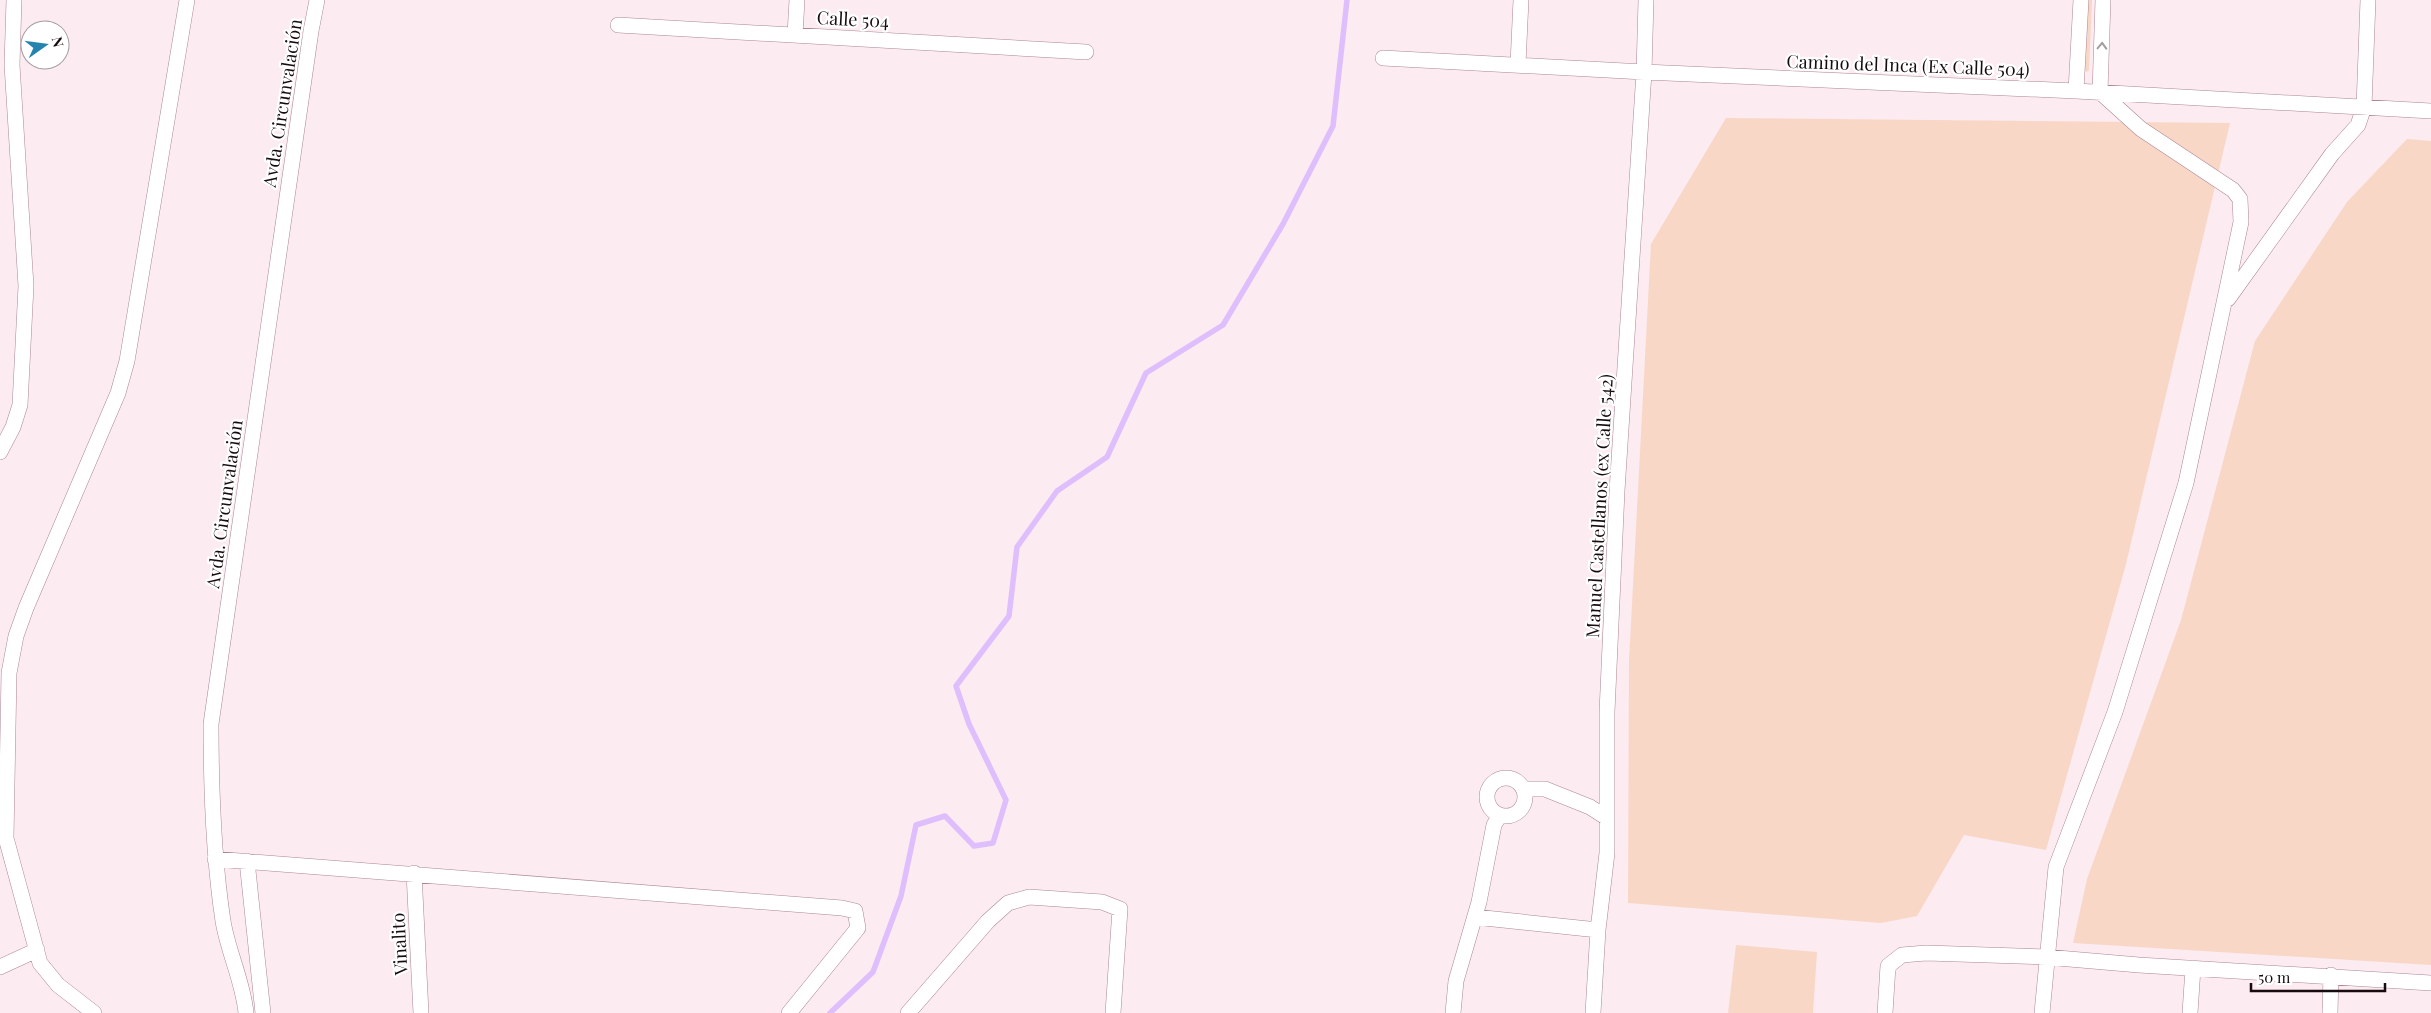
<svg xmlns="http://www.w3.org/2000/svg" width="2431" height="1013" viewBox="0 0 2431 1013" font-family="'Playfair Display',serif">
<rect width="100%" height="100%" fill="#fcebf0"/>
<path fill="#f9d7c7" d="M 2088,0 L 2092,0 L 2089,70 L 2087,72 L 2084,70 Z
M 1726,118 L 2230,123 L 2126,564 L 2046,850 L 1964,835 L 1917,916 L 1881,923 L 1628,903 L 1629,661 L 1651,244 Z
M 2407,139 L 2431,141 L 2431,965 L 2073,943 L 2087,879 L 2181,620 L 2255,341 L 2347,202 Z
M 1736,945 L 1817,952 L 1813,1013 L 1728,1013 Z"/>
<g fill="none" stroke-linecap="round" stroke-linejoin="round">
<path stroke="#dfbefd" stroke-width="5.5" d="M 830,1013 L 873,972 L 901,896 L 916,825 L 945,816 L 974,846 L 993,843 L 1006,800 L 969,724 L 956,686 L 1009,616 L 1017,547 L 1057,491 L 1107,457 L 1146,373 L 1223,325 L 1283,224 L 1333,126 L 1347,0"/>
<g stroke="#ac8793" stroke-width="16">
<path id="street" d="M 618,25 L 1086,52
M 795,35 L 797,0
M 1383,58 L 1644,72 L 2076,91 L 2431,111
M 1518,64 L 1521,0
M 2076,91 L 2081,0
M 2228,299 L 2332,154 L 2358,125 L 2364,107 L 2368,0
M 0,452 L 13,427 L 20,405 L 26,286 L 12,65 L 14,0
M1487 797a19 19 0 1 1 38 0a19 19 0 1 1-38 0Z
M 1524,789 L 1545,789 L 1590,807 L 1607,818
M 215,859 L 842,908 L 855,911 L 858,928 L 789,1013
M 247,861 L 263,1013
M 414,873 L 421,1013
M 1475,917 L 1598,930
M 0,967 L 37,950
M 94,1013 L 58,985 L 40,963 L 6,838 L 9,673 L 16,636 L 26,608 L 118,393 L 127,361 L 187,0
M 246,1013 C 243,981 228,952 223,921 C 213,855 211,790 211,724 L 311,31 L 317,0
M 908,1013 L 988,921 L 1008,903 L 1029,897 L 1102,902 L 1120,909 L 1113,1013
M 1453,1013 L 1456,981 L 1479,902 L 1494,825 L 1500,815
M 1593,1013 L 1598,930 L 1607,853 L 1607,712 L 1617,491 L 1644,72 L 1646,0
M 1885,1013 L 1888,966 L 1902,955 L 1926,953 L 2046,957 L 2139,965 L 2431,983
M 2042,1013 L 2056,867 L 2115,712 L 2186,483 L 2241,222 L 2240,199 L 2233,190 L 2141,129 L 2100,92 L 2103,0
M 2190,1013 L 2193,968
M 2330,1013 L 2331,975"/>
</g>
<use href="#street" stroke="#fff" stroke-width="15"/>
</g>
<defs><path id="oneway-chevron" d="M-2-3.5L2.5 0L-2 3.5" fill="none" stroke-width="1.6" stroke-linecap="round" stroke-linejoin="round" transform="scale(1.25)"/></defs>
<use stroke="#a29d9f" href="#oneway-chevron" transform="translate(2102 46) rotate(-88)"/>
<g text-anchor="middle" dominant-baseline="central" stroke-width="4.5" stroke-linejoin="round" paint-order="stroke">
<g font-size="18" fill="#170b0f" stroke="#fff">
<text transform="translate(853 19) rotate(3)">Calle 504</text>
<text transform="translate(1908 65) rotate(2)">Camino del Inca (Ex Calle 504)</text>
<text transform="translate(282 103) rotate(-81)">Avda. Circunvalación</text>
<text transform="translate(224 504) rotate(-82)">Avda. Circunvalación</text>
<text transform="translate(1599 506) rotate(-87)">Manuel Castellanos (ex Calle 542)</text>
<text transform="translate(399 944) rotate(-93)">Vinalito</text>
</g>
</g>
<g transform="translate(45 45) rotate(76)"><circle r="24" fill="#ffffff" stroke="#a29d9f"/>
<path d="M0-4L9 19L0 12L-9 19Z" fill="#2583af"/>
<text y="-8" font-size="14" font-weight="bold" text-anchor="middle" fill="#170b0f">N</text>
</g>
<path d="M2251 983v8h134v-8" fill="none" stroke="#170b0f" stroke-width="2.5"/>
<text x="2258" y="983" font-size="15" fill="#170b0f" stroke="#ffffff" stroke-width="4" paint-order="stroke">50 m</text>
</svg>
